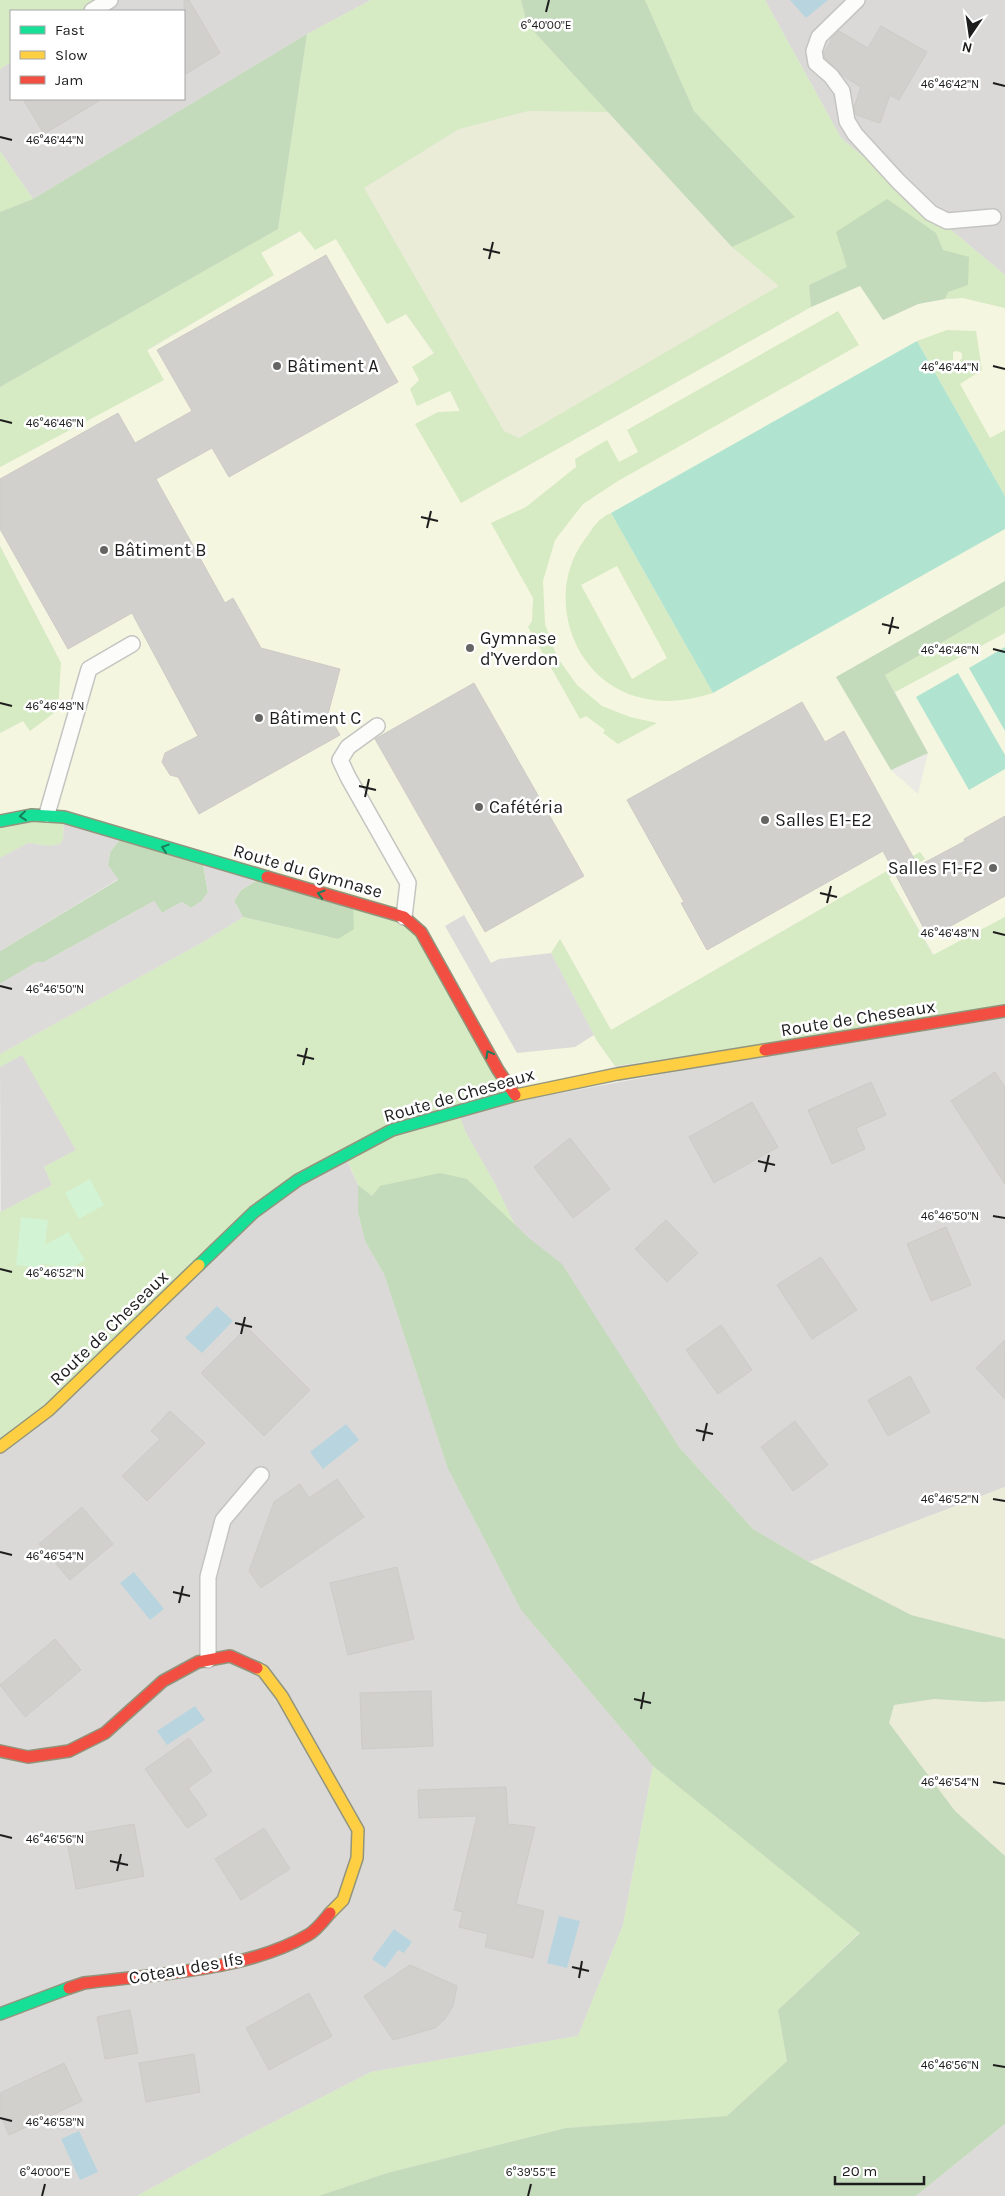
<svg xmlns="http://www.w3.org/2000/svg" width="1005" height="2196" viewBox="0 0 1005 2196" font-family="Karla,sans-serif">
<rect width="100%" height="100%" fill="#ebeae5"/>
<path fill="#dad9d7" d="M 110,0 L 371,0 L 307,34 L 33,199 L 0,151 L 0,69 L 11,62 L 11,99 L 184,99 L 184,11 L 92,11 Z
M 765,0 L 1005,0 L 1005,275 L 841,138 Z
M 1005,1011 L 1005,1487 L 809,1562 L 753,1529 L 679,1447 L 636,1383 L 530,1239 L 515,1225 L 494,1182 L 466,1133 L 458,1112 Z
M 22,1054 L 76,1150 L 44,1167 L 52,1185 L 1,1212 L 0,1067 Z
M 344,1155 L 358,1185 L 358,1212 L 365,1241 L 384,1274 L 448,1469 L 521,1610 L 653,1766 L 623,1925 L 578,2036 L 371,2072 L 248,2135 L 137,2196 L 0,2196 L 0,1447 L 254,1212 Z"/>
<path fill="#f5f6e0" d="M 301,231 L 336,239 L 387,324 L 406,314 L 434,354 L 460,412 L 438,413 L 461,503 L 811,307 L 860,285 L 884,320 L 918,304 L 945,299 L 963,298 L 1005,308 L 1005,581 L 837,677 L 891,770 L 918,794 L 928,753 L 895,692 L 1005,633 L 1005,917 L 934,955 L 889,878 L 925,859 L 920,852 L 611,1030 L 560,939 L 551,953 L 597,1041 L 615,1066 L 515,1095 L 454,991 L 0,821 L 0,733 L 23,721 L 61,663 L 0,546 L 0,467 L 163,380 L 147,351 L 273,275 L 261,253 Z"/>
<path fill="#eaecd8" d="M 528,111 L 608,112 L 732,247 L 780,286 L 520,438 L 504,431 L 364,188 L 459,129 Z
M 1005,1487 L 1005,1639 L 911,1615 L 809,1562 Z
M 934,1699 L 982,1702 L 1005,1701 L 1005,1856 L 955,1811 L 889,1723 L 894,1705 Z"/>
<path fill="#d6eac3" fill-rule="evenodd" d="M 0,0 L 110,0 L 92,11 L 11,11 L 11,62 L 0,69 Z
M 371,0 L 521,0 L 527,24 L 608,112 L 528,111 L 459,129 L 364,188 L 504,431 L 519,438 L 779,286 L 732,247 L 794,216 L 694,111 L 645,0 L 765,0 L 841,138 L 1005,275 L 1005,308 L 963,298 L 945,299 C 953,283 943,249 936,233 L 847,267 L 809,285 L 811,307 L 461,503 L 415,424 L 438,412 L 460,411 L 450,391 L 417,406 L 410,389 L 419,380 L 412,367 L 434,353 L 406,314 L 387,324 L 336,239 L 315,250 L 300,231 L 261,253 L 274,275 L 147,350 L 164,380 L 0,467 L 0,387 L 278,229 L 307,34 Z
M 0,151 L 33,199 L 0,212 Z
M 838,311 L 859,345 L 618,481 L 583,504 L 555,540 L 543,581 L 545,624 L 557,657 L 577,685 L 602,706 L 630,717 L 657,723 L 618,744 L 603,733 L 605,730 L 586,716 L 580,719 L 528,627 L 532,621 L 533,598 L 491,523 L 526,507 L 576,467 L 575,459 L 607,440 L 619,462 L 638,452 L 627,430 Z
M 947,330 L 976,331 L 982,370 L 960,384 L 990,438 L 1005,430 L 1005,496 L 917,341 ZM 957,351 L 962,353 L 962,358 L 959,362 L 954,362 L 956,366 L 954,370 L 945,371 L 943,366 L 945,362 L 953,360 L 953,352 Z
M 611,513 L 713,693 C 687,701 664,704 638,697 C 571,679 544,593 585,539 C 594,527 597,519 611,513 ZM 617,566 L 667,658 L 632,679 L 581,585 Z
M 0,546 L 61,663 L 58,710 L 30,731 L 23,721 L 0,733 Z
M 1005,606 L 1005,633 L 895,692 L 885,675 Z
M 64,817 L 63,839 L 60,844 L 49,846 L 28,843 L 0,858 L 0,821 Z
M 920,852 L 925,859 L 889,878 L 933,955 L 1005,917 L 1005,1011 L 615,1066 L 597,1041 L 551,953 L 560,939 L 611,1030 Z
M 353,903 L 404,917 L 515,1095 L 458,1112 L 466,1133 L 494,1182 L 515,1225 L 467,1179 L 372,1196 L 358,1185 L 345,1155 L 298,1180 L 0,1447 L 0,1211 L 1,1212 L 52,1185 L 44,1167 L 76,1150 L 22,1055 L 0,1067 L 0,1054 L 203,942 L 243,917 L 338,939 Z
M 653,1766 L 860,1932 L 778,2010 L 787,2061 L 727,2116 L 566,2128 L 387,2173 L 318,2196 L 137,2196 L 248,2135 L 371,2072 L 578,2036 L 623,1925 Z"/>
<path fill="#c3dbba" d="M 521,0 L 645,0 L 694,111 L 795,217 L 732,247 L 527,24 Z
M 307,34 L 278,229 L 0,387 L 0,212 L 33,199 Z
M 887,199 L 936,233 L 943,250 L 969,257 L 968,285 L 948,292 L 945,299 L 918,304 L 883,320 L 860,286 L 811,307 L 809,285 L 847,267 L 836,232 Z
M 1005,581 L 1005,606 L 885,675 L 928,753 L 891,770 L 836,677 Z
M 124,834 L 202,859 L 208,892 L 202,901 L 191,908 L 182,902 L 162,913 L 154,901 L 44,962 L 37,962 L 0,984 L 0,951 L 118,880 L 108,865 L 110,852 Z
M 262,877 L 353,903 L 354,929 L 338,939 L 243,917 L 234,901 L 241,890 Z
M 440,1173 L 467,1179 L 530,1239 L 562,1264 L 679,1447 L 753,1529 L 809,1562 L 911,1615 L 1005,1639 L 1005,1701 L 982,1702 L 934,1699 L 894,1705 L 889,1723 L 955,1811 L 1005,1856 L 1005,2124 L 916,2196 L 318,2196 L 387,2173 L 566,2128 L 727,2116 L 787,2061 L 778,2010 L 860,1933 L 653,1766 L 521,1610 L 448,1469 L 384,1274 L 365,1241 L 358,1212 L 358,1185 L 372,1196 L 380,1186 Z"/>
<path fill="#d2f3d4" d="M 90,1179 L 104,1205 L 79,1219 L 65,1193 Z
M 21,1217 L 48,1220 L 45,1245 L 68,1232 L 85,1260 L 62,1273 L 57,1266 L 41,1264 L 40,1268 L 16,1265 Z"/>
<path fill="#b0e4d1" d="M 917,341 L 1005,496 L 1005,529 L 713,693 L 611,513 Z
M 1005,647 L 1005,731 L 969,668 Z
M 958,673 L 1005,755 L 1005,769 L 969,790 L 916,697 Z"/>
<path fill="#dcdbd9" d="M 64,817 L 124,834 L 110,852 L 108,865 L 118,879 L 0,951 L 0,858 L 28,843 L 49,846 L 60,844 L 63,839 Z
M 202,859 L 262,877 L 241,890 L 234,901 L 243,917 L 203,942 L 0,1054 L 0,984 L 37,962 L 44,962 L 154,901 L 162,913 L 182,902 L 191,908 L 202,901 L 208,892 Z
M 464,915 L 491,963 L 499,959 L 551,953 L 594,1035 L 575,1047 L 517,1053 L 445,926 Z
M 1005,2124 L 1005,2196 L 916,2196 Z"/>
<path fill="#b8d5df" d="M 790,0 L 828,0 L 806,18 Z
M 217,1306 L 233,1321 L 202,1353 L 185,1338 Z
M 346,1424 L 359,1440 L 323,1469 L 310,1452 Z
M 134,1572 L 164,1609 L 150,1620 L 120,1583 Z
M 195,1706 L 205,1720 L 167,1745 L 157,1731 Z
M 559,1916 L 580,1921 L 567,1968 L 547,1963 Z
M 394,1929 L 412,1942 L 404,1953 L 398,1950 L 385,1968 L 372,1959 Z
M 79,2131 L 98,2172 L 80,2180 L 61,2139 Z"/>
<path fill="#d2d0cc" stroke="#cecbc7" d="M 184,0 L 189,0 L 220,53 L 184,75 Z
M 881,26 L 927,52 L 899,100 L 890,95 L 880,123 L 856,115 L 854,107 L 861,87 L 843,76 L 825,58 L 824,53 L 833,37 L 839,31 L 868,48 Z
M 23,99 L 102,99 L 44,134 Z
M 326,255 L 398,382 L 229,477 L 212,448 L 156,479 L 225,603 L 233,598 L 261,648 L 340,669 L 328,714 L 340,735 L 199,814 L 178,777 L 170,775 L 162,762 L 165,753 L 198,736 L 132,613 L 68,649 L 0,529 L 0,479 L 118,413 L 135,443 L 192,411 L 157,350 Z
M 474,683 L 584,876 L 485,932 L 375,739 Z
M 802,702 L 825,742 L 844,731 L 918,866 L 965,841 L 964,839 L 1005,816 L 1005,896 L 929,938 L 883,851 L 707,950 L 681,903 L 684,902 L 627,800 Z
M 995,1072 L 1005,1087 L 1005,1184 L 951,1101 Z
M 871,1082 L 886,1115 L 856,1128 L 865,1149 L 832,1164 L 808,1110 Z
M 752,1102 L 778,1147 L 714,1183 L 689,1137 Z
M 570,1138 L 610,1189 L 573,1218 L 534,1167 Z
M 666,1220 L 698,1253 L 667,1282 L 635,1249 Z
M 946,1227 L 971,1285 L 931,1301 L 907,1244 Z
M 821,1257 L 857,1310 L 812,1339 L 777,1285 Z
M 721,1325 L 752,1370 L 718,1394 L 686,1350 Z
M 247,1327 L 310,1390 L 264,1436 L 201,1373 Z
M 1005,1340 L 1005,1399 L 976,1368 Z
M 910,1376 L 930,1412 L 888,1436 L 868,1400 Z
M 170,1411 L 205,1443 L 147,1501 L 122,1476 L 160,1439 L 151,1431 Z
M 795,1421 L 828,1465 L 793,1491 L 761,1447 Z
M 337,1479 L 364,1517 L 261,1588 L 249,1571 L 274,1502 L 300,1484 L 309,1498 Z
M 82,1507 L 113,1544 L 70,1580 L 39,1544 Z
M 397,1567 L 414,1639 L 348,1655 L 330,1583 Z
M 55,1639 L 81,1670 L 25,1717 L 0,1685 Z
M 431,1691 L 433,1746 L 362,1749 L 360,1693 Z
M 189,1738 L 212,1771 L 188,1788 L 207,1815 L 187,1828 L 145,1769 Z
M 506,1787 L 508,1824 L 535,1827 L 516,1904 L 544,1911 L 533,1958 L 485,1947 L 488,1934 L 459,1927 L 463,1912 L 454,1910 L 477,1816 L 419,1818 L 418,1790 Z
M 134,1824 L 144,1876 L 76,1889 L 66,1836 Z
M 264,1828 L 290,1869 L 241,1900 L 215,1859 Z
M 410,1965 L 457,1986 L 453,2006 L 445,2019 L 435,2028 L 393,2040 L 364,1996 Z
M 309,1993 L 332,2036 L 269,2070 L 246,2028 Z
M 130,2010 L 138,2053 L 105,2059 L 97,2017 Z
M 194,2054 L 200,2092 L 146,2102 L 139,2063 Z
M 64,2063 L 82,2101 L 9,2135 L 0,2114 L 0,2093 Z"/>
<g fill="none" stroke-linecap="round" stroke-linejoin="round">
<g stroke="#c4c4c1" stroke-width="18">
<path id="lane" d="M 857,0 L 819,37 L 814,51 L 816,63 L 831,76 L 842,91 L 847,121 L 855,134 L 898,181 L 931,213 L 947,221 L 993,217
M 92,11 L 110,0
M 377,726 L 348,747 L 340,760 L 348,777 L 408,883 L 404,917
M 47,814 L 89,669 L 132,644
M 208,1660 L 208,1577 L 223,1520 L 261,1475"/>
</g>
<g stroke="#92957d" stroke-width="14">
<path id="fast" d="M 0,821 L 32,815 L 64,817 L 267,877
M 199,1265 L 254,1212 L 298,1180 L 392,1130 L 516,1095
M 0,2014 L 69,1988"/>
</g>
<g stroke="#92957d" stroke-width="14">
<path id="slow" d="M 516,1095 L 617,1074 L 765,1050
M 0,1447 L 49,1410 L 199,1265
M 257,1668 L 263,1671 L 282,1696 L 358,1830 L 357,1858 L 343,1900 L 330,1913"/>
</g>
<g stroke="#92957d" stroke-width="14">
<path id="jam" d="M 267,877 L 404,917 L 421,932 L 498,1070 L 515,1095
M 765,1050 L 1005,1011
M 0,1751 L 28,1757 L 69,1751 L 105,1733 L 163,1681 L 198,1662 L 230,1656 L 257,1668
M 69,1988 L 84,1983 C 155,1974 246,1971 308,1935 C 317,1930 324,1920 330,1913"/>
</g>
<use href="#lane" stroke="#fcfcfb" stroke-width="15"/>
<use href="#fast" stroke="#16e098" stroke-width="11"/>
<use href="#slow" stroke="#ffcf43" stroke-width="11"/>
<use href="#jam" stroke="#f24e42" stroke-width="11"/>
</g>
<defs><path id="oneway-chevron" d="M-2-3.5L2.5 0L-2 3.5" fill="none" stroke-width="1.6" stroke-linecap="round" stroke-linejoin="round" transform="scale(1.25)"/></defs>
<g stroke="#1a7e5a">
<use href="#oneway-chevron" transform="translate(23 816) rotate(174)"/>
<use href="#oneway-chevron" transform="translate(165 848) rotate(-162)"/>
<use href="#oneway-chevron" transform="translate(321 894) rotate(-164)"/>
<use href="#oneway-chevron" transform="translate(489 1054) rotate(-119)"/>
</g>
<path fill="none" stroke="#1d1d1d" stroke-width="2" d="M 546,12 L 549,0M 993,83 L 1005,86M 0,137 L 12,140M 483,249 L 500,253M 489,259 L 493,242M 993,366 L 1005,369M 0,420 L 12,423M 421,517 L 438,521M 427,528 L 431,511M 882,624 L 899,628M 889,634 L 893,617M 993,649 L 1005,652M 0,703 L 12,706M 359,786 L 376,790M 365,797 L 369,779M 820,893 L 837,897M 827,903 L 831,886M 993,932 L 1005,935M 0,986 L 12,989M 297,1055 L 314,1059M 303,1065 L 307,1048M 758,1161 L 775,1165M 765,1172 L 769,1155M 993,1216 L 1005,1218M 0,1269 L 12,1272M 235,1323 L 252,1327M 241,1334 L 245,1317M 696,1430 L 713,1434M 703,1441 L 707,1423M 993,1499 L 1005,1501M 0,1552 L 12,1555M 173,1592 L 190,1596M 179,1603 L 183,1586M 634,1699 L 651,1703M 641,1709 L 644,1692M 993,1782 L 1005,1784M 0,1835 L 12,1838M 110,1861 L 128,1865M 117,1871 L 121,1854M 572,1967 L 589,1971M 579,1978 L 582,1961M 993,2065 L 1005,2067M 0,2118 L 12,2121M 42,2196 L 45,2184M 528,2196 L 531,2184"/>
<g fill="#656563" stroke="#fff" stroke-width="2">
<circle cx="277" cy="366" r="5"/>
<circle cx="104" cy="550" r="5"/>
<circle cx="470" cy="648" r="5"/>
<circle cx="259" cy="718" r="5"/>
<circle cx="479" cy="807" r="5"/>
<circle cx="765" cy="820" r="5"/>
<circle cx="993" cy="868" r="5"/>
</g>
<g text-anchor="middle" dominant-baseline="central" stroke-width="5" stroke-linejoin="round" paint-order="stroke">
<g font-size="18" fill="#1d1d1d" stroke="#fff" text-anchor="start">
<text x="287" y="366">Bâtiment A</text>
<text x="114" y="550">Bâtiment B</text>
<text x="480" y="638">Gymnase<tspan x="480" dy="21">d'Yverdon</tspan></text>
<text x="269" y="718">Bâtiment C</text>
<text x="489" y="807">Cafétéria</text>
<text x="775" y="820">Salles E1-E2</text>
<text x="983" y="868" text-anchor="end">Salles F1-F2</text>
</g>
<g font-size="18" fill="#1d1d1d" stroke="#fff">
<text transform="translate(308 871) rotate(16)">Route du Gymnase</text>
<text transform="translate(858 1018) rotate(-9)">Route de Cheseaux</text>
<text transform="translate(459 1095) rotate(-16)">Route de Cheseaux</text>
<text transform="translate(109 1328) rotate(-44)">Route de Cheseaux</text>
<text transform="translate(186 1968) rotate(-10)">Coteau des Ifs</text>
</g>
</g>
<g font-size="12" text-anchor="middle" fill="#1d1d1d" stroke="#fff" stroke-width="5" stroke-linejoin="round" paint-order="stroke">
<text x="546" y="29">6°40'00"E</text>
<text x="950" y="88">46°46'42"N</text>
<text x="55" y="144">46°46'44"N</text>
<text x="950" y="371">46°46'44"N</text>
<text x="55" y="427">46°46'46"N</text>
<text x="950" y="654">46°46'46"N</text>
<text x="55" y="710">46°46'48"N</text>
<text x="950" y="937">46°46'48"N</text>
<text x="55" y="993">46°46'50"N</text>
<text x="950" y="1220">46°46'50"N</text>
<text x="55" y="1277">46°46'52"N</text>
<text x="950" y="1503">46°46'52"N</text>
<text x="55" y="1560">46°46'54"N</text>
<text x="950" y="1786">46°46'54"N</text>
<text x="55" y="1843">46°46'56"N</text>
<text x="950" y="2069">46°46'56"N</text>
<text x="55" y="2126">46°46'58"N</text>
<text x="45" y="2176">6°40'00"E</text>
<text x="531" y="2176">6°39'55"E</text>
</g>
<rect x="10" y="10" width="175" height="90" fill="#ffffff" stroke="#a5a5a5"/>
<rect x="20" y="26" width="25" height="8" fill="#16e098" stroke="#a5a5a5"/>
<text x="55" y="35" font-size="15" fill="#1d1d1d">Fast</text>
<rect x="20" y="51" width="25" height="8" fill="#ffcf43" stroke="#a5a5a5"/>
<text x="55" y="60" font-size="15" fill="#1d1d1d">Slow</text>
<rect x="20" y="76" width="25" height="8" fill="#f24e42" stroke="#a5a5a5"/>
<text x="55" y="85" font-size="15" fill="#1d1d1d">Jam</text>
<g transform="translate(970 35) rotate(193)" stroke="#ffffff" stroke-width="4" paint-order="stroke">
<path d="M0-4L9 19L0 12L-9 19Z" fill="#1d1d1d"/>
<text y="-8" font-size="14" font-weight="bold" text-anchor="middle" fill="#1d1d1d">N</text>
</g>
<path d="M835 2176v8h89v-8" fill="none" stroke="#1d1d1d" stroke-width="2.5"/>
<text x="842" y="2176" font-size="15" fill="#1d1d1d" stroke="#ffffff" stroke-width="4" paint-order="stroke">20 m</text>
</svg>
